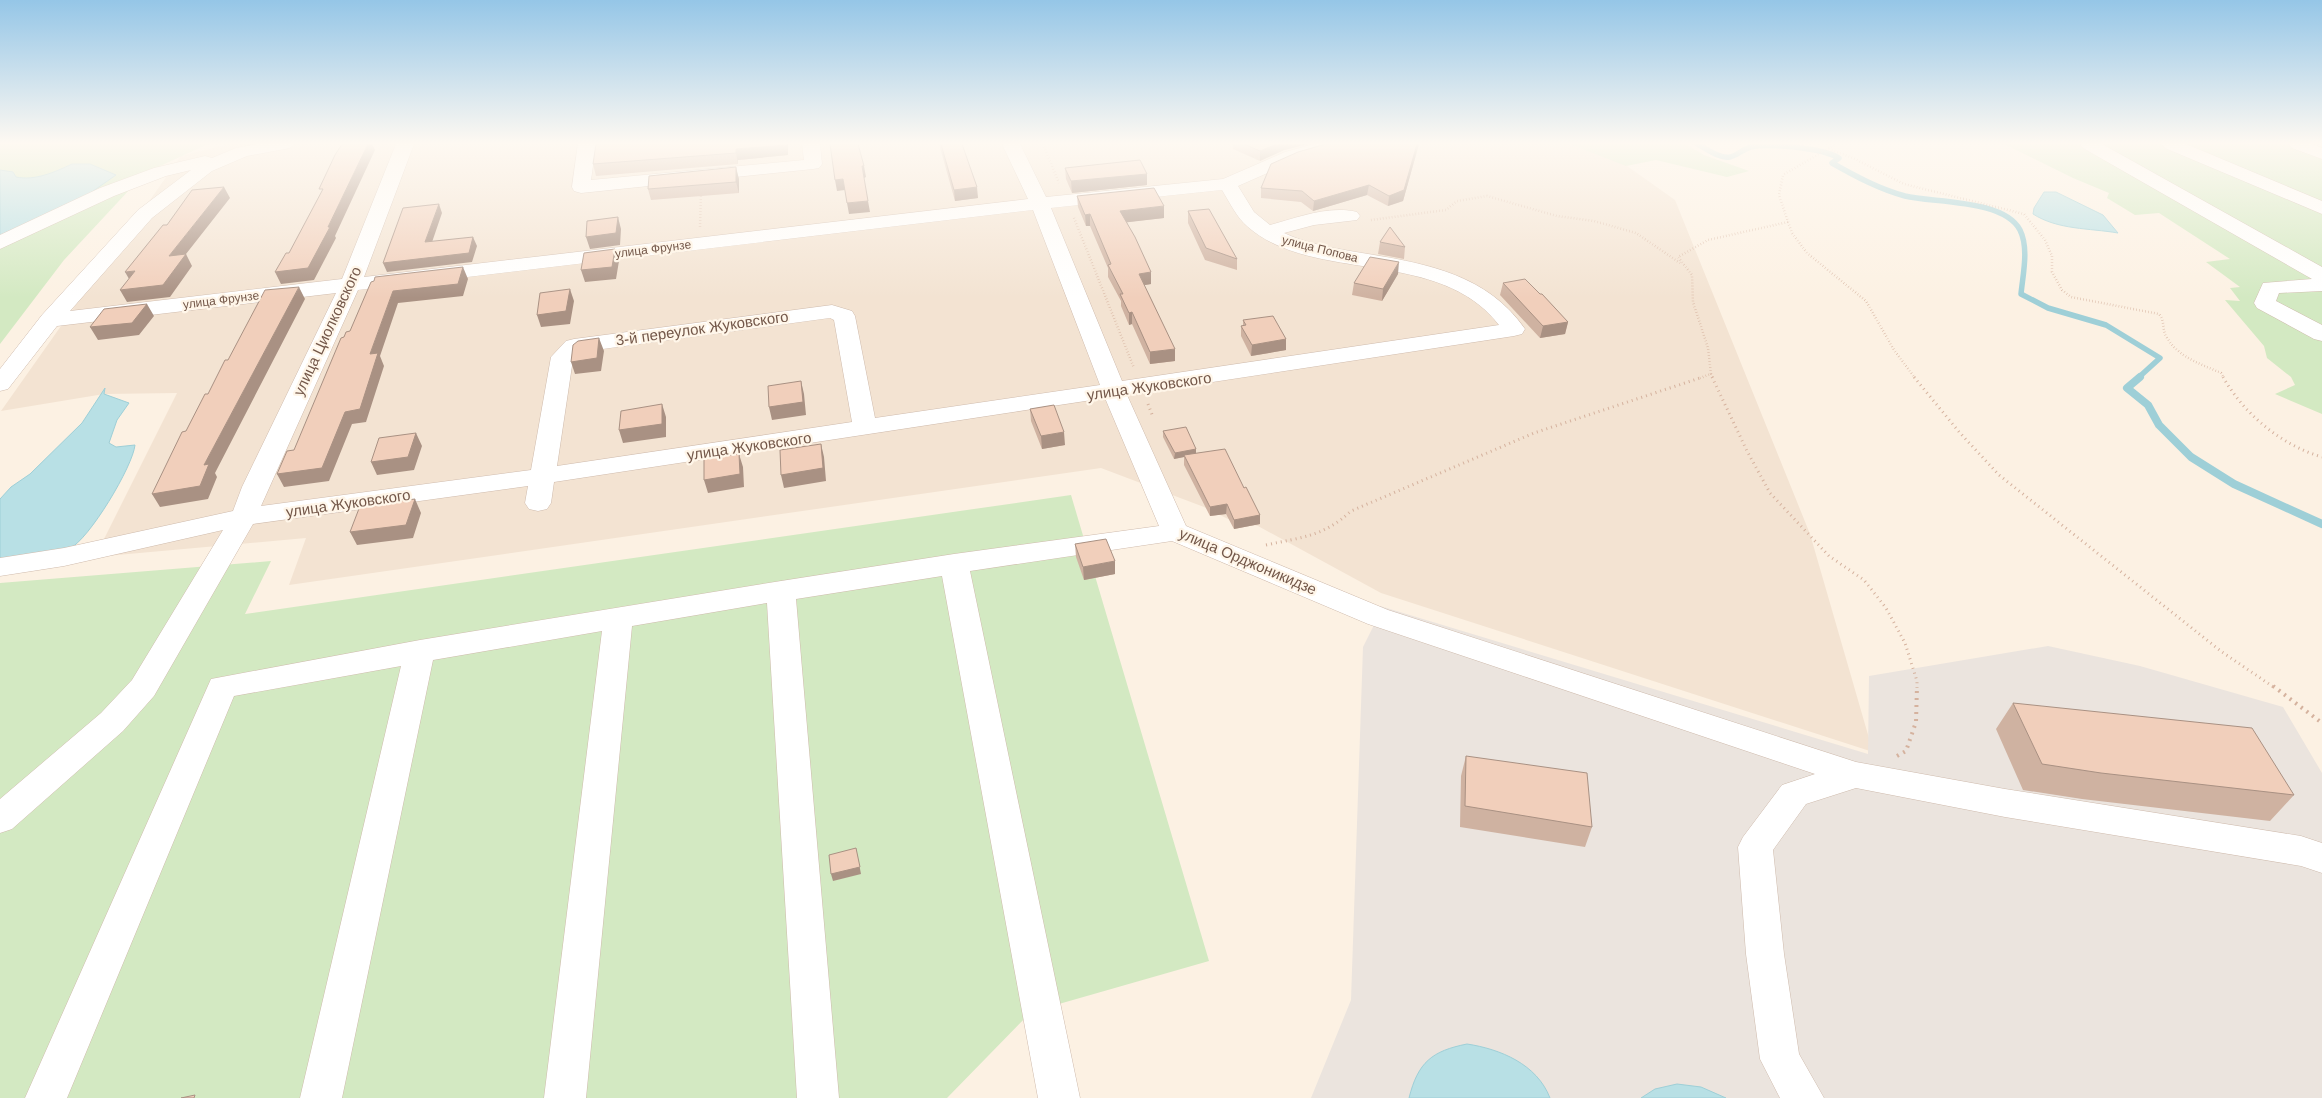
<svg xmlns="http://www.w3.org/2000/svg" width="2322" height="1098" viewBox="0 0 2322 1098" font-family="Helvetica,sans-serif">
<rect width="100%" height="100%" fill="#fcf1e3"/>
<path fill="#f3e3d2" d="M 229,144 L 1596,144 L 1675,200 L 1810,534 L 1873,752 L 1381,593 L 1258,526 L 1228,519 L 1204,507 L 1101,468 L 289,585 L 306,538 L 95,557 L 177,393 L 104,394 L 1,411 L 181,156 Z"/>
<path fill="#ebe4de" d="M 1380,606 L 1868,754 L 1869,676 L 2048,646 L 2140,666 L 2283,707 L 2322,773 L 2322,1098 L 1311,1098 L 1351,1000 L 1363,647 L 1378,617 Z"/>
<path fill="#d3e9c2" d="M 0,144 L 208,144 L 145,173 L 64,260 L 0,344 Z
M 1570,144 L 1686,144 L 1704,155 L 1749,171 L 1727,177 L 1656,160 L 1626,166 Z
M 2004,144 L 2314,144 L 2322,147 L 2322,414 L 2275,394 L 2295,385 L 2291,377 L 2267,358 L 2264,346 L 2225,300 L 2240,301 L 2230,288 L 2240,287 L 2206,262 L 2230,259 L 2159,213 L 2135,215 L 2107,198 L 2109,193 L 2073,178 Z
M 1071,495 L 1209,961 L 1031,1012 L 947,1098 L 0,1098 L 0,583 L 271,561 L 245,614 Z"/>
<path fill="#b8e0e5" stroke="#9ecfd7" d="M 72,164 L 90,164 L 116,175 L 86,196 L 0,239 L 0,170 L 13,172 L 16,177 C 35,181 55,172 72,164 Z
M 2044,192 L 2056,192 L 2103,215 L 2118,233 C 2089,228 2058,230 2033,214 L 2034,208 Z
M 105,388 L 104,394 L 129,403 L 117,420 L 109,443 L 116,447 L 135,445 C 133,466 89,540 69,549 C 57,554 15,557 0,559 L 0,499 L 11,487 L 30,474 L 82,423 Z
M 1467,1044 C 1500,1049 1537,1064 1550,1098 L 1409,1098 C 1418,1062 1432,1051 1467,1044 Z
M 1677,1084 L 1701,1087 L 1726,1098 L 1641,1098 L 1655,1089 Z"/>
<g fill="none" stroke-linecap="round" stroke-linejoin="round">
<path stroke="#9ecfd7" stroke-width="5.5" d="M 1697,144 C 1706,148 1719,159 1730,157 C 1736,156 1743,149 1751,147 C 1771,143 1822,148 1839,158 L 1832,163 C 1855,176 1879,189 1905,196 C 1934,203 2004,199 2020,230 C 2029,248 2023,274 2021,294 L 2048,308 L 2106,325 L 2160,358 L 2138,378"/>
<path stroke="#9ecfd7" stroke-width="8" d="M 2140,377 L 2127,388 L 2148,405 L 2159,425 L 2191,457 L 2234,484 L 2322,524"/>
<g stroke="#cfbbad" stroke-width="1">
<path id="minor" d="M 257,144 L 293,144 L 290,148 L 247,156 L 212,171 L 152,218 L 70,311 L 342,279 L 396,144 L 414,144 L 364,277 L 1028,199 L 1002,144 L 1020,144 L 1046,197 L 1223,179 L 1285,152 L 1314,144 L 1342,144 L 1339,148 L 1297,160 L 1238,186 L 1254,212 L 1270,225 C 1296,218 1329,205 1357,212 L 1360,216 L 1357,220 L 1314,225 L 1284,233 C 1305,243 1328,247 1350,251 C 1416,262 1484,270 1525,329 L 1522,334 L 1514,336 L 1127,395 L 1186,526 L 1388,610 L 1856,762 L 2005,789 L 2301,836 L 2322,843 L 2322,873 L 2301,866 L 2005,817 L 1856,788 L 1806,804 L 1773,850 L 1784,954 L 1799,1054 L 1824,1098 L 1780,1098 L 1760,1059 L 1746,954 L 1738,847 L 1743,837 L 1782,785 L 1815,774 L 1368,624 L 1172,541 L 970,571 L 1080,1098 L 1038,1098 L 942,576 L 796,599 L 839,1098 L 797,1098 L 767,603 L 632,626 L 586,1098 L 544,1098 L 602,631 L 433,660 L 342,1098 L 300,1098 L 401,666 L 234,696 L 67,1098 L 25,1098 L 211,679 L 420,640 L 781,581 L 954,554 L 1159,526 L 1105,398 L 554,482 L 551,503 L 547,509 L 538,511 L 529,509 L 525,503 L 528,486 L 253,524 L 154,696 L 123,731 L 12,829 L 0,833 L 0,799 L 101,713 L 132,680 L 223,530 L 64,566 L 0,576 L 0,558 L 64,548 L 233,511 L 242,487 L 336,293 L 57,326 L 8,389 L 0,391 L 0,369 L 42,315 L 138,210 L 191,170 L 166,176 L 114,196 L 0,249 L 0,235 L 100,188 L 154,168 L 205,156 L 212,158 L 236,148 ZM 1222,190 C 1230,203 1237,218 1248,227 C 1314,284 1439,247 1499,325 L 1122,381 L 1051,208 ZM 1033,210 L 1100,385 L 875,418 L 855,316 L 852,311 L 832,305 L 574,339 L 566,341 L 551,357 L 531,470 L 261,506 L 358,290 ZM 830,318 L 834,320 L 852,422 L 557,466 L 573,359 L 581,352 Z
M 578,144 L 596,144 L 591,180 L 804,160 L 802,144 L 820,144 L 822,164 L 819,168 L 813,169 L 581,193 L 574,191 L 572,187 Z
M 2080,144 L 2102,144 L 2322,267 L 2322,291 L 2279,293 L 2276,301 L 2322,325 L 2322,341 L 2314,339 L 2257,308 L 2254,303 L 2263,283 L 2312,279 L 2083,148 Z
M 2162,144 L 2186,144 L 2322,201 L 2322,214 L 2165,148 Z
M 2289,144 L 2313,144 L 2322,148 L 2322,159 L 2292,148 Z"/>
</g>
<path stroke="#d5b29e" stroke-width="2.5" stroke-dasharray="0.5 2.5" stroke-linecap="butt" d="M 1043,144 L 1059,183
M 1829,149 L 1853,158 L 1904,184 L 2024,214 L 2045,240 L 2052,256 L 2052,272 L 2062,290 L 2071,297 L 2159,314 C 2165,321 2162,329 2166,336 C 2177,357 2201,364 2221,373 L 2224,378
M 1074,218 L 1134,368
M 1371,220 L 1446,210 L 1457,201 L 1487,196 L 1557,216 L 1594,221 L 1636,233 L 1680,263
M 1788,222 L 1792,233 L 1807,253 L 1866,301 L 1894,350 L 1915,378
M 700,227 L 701,193
M 1711,374 L 1713,378
M 1700,378 L 1711,374 L 1708,348 L 1693,302 L 1692,275 L 1678,257 L 1708,240 L 1788,222 L 1779,195 L 1783,175 L 1836,144"/>
<path stroke="#d5b29e" stroke-width="3" stroke-dasharray="1 4" stroke-linecap="butt" d="M 1712,377 L 1747,451 L 1770,493 L 1829,556 L 1864,580 L 1886,608 L 1905,643 L 1917,681 L 1917,688
M 1914,377 L 1960,433 L 1999,475 L 2222,652 L 2275,688
M 2223,377 C 2244,414 2281,445 2322,457
M 1148,404 L 1153,417
M 1266,545 C 1302,537 1323,537 1351,511 L 1534,433 L 1703,377"/>
<path stroke="#d5b29e" stroke-width="4" stroke-dasharray="2 5" stroke-linecap="butt" d="M 2273,686 L 2322,723
M 1897,756 L 1906,751 L 1916,722 L 1917,686"/>
<use href="#minor" fill="#fff" fill-rule="evenodd"/>
</g>
<path fill="#cfb2a1" d="M 596,144 L 788,155 L 738,160 L 738,164 L 596,176 L 593,164 Z
M 939,144 L 962,144 L 978,198 L 955,201 Z
M 1233,144 L 1308,144 L 1284,150 L 1260,161 L 1233,149 Z
M 1326,144 L 1419,144 L 1403,201 L 1388,206 L 1367,195 L 1313,211 L 1301,202 L 1261,198 L 1261,188 Z
M 1065,168 L 1147,174 L 1147,185 L 1072,193 L 1066,179 Z
M 739,179 L 739,193 L 651,200 L 648,189 Z
M 1077,196 L 1164,218 L 1127,222 L 1151,284 L 1144,285 L 1175,361 L 1150,364 L 1132,324 L 1129,325 L 1121,306 L 1121,301 L 1108,277 L 1108,268 L 1090,226 L 1086,226 L 1078,207 Z
M 1188,211 L 1237,259 L 1237,270 L 1205,260 L 1188,223 Z
M 1380,242 L 1405,247 L 1404,259 L 1378,254 Z
M 1398,274 L 1382,301 L 1352,295 L 1354,283 Z
M 1503,283 L 1568,322 L 1565,334 L 1540,338 L 1500,295 Z
M 1243,320 L 1286,339 L 1286,350 L 1251,356 L 1241,336 L 1241,326 L 1243,325 Z
M 1030,409 L 1065,445 L 1042,449 L 1031,421 Z
M 1163,431 L 1196,449 L 1196,454 L 1244,488 L 1260,515 L 1260,524 L 1234,529 L 1226,514 L 1210,516 L 1184,465 L 1184,457 L 1174,459 L 1163,437 Z
M 1075,544 L 1115,574 L 1084,580 L 1076,557 Z
M 2013,703 L 2294,795 L 2270,821 L 2082,799 L 2023,790 L 1996,729 Z
M 1466,756 L 1592,827 L 1585,847 L 1460,827 L 1461,776 Z"/>
<path fill="#a99183" d="M 368,144 L 372,144 L 375,150 L 335,236 L 336,238 L 314,280 L 281,284 L 275,272 L 328,227 Z
M 788,144 L 788,155 L 738,160 L 738,164 L 736,153 L 736,149 Z
M 1277,144 L 1308,144 L 1284,150 L 1260,161 L 1260,151 Z
M 1417,144 L 1419,144 L 1403,201 L 1388,206 L 1389,196 Z
M 862,166 L 864,166 L 866,177 L 864,178 Z
M 736,167 L 739,179 L 739,193 L 736,182 Z
M 1147,174 L 1147,185 L 1072,193 L 1071,181 Z
M 843,179 L 845,190 L 837,191 L 835,180 Z
M 1369,185 L 1367,195 L 1313,211 L 1314,201 Z
M 224,187 L 230,198 L 186,254 L 192,266 L 170,297 L 127,302 L 120,290 L 169,256 Z
M 977,187 L 978,198 L 955,201 L 954,190 Z
M 868,201 L 870,212 L 849,214 L 847,203 Z
M 439,204 L 442,213 L 429,251 L 425,242 Z
M 1164,206 L 1164,218 L 1121,223 L 1120,211 Z
M 1090,214 L 1090,226 L 1086,226 L 1085,215 Z
M 618,217 L 621,229 L 620,245 L 590,249 L 586,237 Z
M 473,237 L 477,246 L 472,262 L 387,272 L 383,263 Z
M 615,249 L 619,261 L 616,279 L 585,282 L 581,270 Z
M 1399,262 L 1398,274 L 1382,301 L 1383,289 Z
M 463,267 L 468,279 L 463,296 L 398,303 L 380,356 L 384,366 L 366,422 L 352,424 L 329,481 L 284,487 L 277,474 L 345,412 L 370,354 L 393,291 Z
M 135,271 L 132,284 L 125,272 Z
M 1151,272 L 1151,284 L 1139,286 L 1139,274 Z
M 299,287 L 305,299 L 215,473 L 217,477 L 208,499 L 160,507 L 152,494 L 204,465 Z
M 570,289 L 574,301 L 570,324 L 541,327 L 537,315 Z
M 147,304 L 154,316 L 139,335 L 98,340 L 90,327 Z
M 1132,312 L 1132,324 L 1129,325 L 1129,313 Z
M 1568,322 L 1565,334 L 1540,338 L 1543,326 Z
M 599,338 L 604,351 L 601,371 L 575,374 L 571,362 Z
M 1286,339 L 1286,350 L 1251,356 L 1252,345 Z
M 1175,349 L 1175,361 L 1150,364 L 1150,352 Z
M 801,381 L 804,394 L 806,415 L 772,420 L 769,407 Z
M 662,404 L 666,417 L 666,437 L 623,443 L 619,430 Z
M 1064,432 L 1065,445 L 1042,449 L 1041,436 Z
M 416,433 L 422,446 L 414,470 L 377,475 L 371,462 Z
M 821,444 L 824,457 L 826,481 L 784,488 L 781,475 Z
M 1196,449 L 1196,455 L 1184,455 L 1184,457 L 1174,459 L 1175,453 Z
M 739,454 L 743,467 L 744,487 L 708,493 L 704,480 Z
M 415,499 L 421,513 L 413,538 L 357,545 L 350,532 Z
M 1227,504 L 1226,514 L 1210,516 L 1210,507 Z
M 1260,515 L 1260,524 L 1234,529 L 1234,520 Z
M 1115,561 L 1115,574 L 1084,580 L 1083,567 Z
M 856,848 L 861,874 L 833,881 L 831,874 Z"/>
<path fill="#f1cfbb" stroke="#a99183" d="M 342,144 L 368,144 L 328,227 L 330,227 L 308,268 L 275,272 L 286,253 L 289,253 L 323,189 L 319,189 L 335,155 Z
M 596,144 L 786,144 L 786,145 L 736,149 L 736,153 L 593,164 Z
M 830,144 L 858,144 L 864,166 L 862,166 L 868,201 L 847,203 L 843,179 L 835,180 Z
M 941,144 L 962,144 L 977,187 L 954,190 Z
M 1244,144 L 1277,144 L 1260,151 Z
M 1326,144 L 1417,144 L 1404,190 L 1389,196 L 1369,185 L 1314,201 L 1302,191 L 1261,188 L 1271,164 L 1298,152 Z
M 1140,160 L 1147,174 L 1071,181 L 1065,168 Z
M 736,167 L 736,182 L 648,189 L 649,176 Z
M 224,187 L 169,256 L 186,254 L 163,285 L 120,290 L 135,271 L 125,272 L 163,225 L 167,225 L 192,190 Z
M 1154,188 L 1164,206 L 1120,211 L 1135,237 L 1151,272 L 1139,274 L 1175,349 L 1150,352 L 1132,312 L 1129,313 L 1120,294 L 1123,294 L 1108,265 L 1111,264 L 1090,214 L 1085,215 L 1077,196 Z
M 439,204 L 425,242 L 473,237 L 469,253 L 383,263 L 403,208 Z
M 1209,209 L 1237,259 L 1206,248 L 1188,211 Z
M 618,217 L 616,233 L 586,237 L 587,221 Z
M 1390,227 L 1405,247 L 1380,242 Z
M 615,249 L 612,267 L 581,270 L 584,253 Z
M 1370,257 L 1399,262 L 1383,289 L 1354,283 Z
M 463,267 L 458,284 L 393,291 L 370,354 L 378,353 L 360,409 L 345,412 L 322,468 L 277,474 L 287,451 L 294,450 L 341,338 L 344,337 L 346,332 L 350,331 L 371,282 L 374,281 L 375,277 Z
M 1525,279 L 1540,294 L 1542,294 L 1568,322 L 1543,326 L 1503,283 Z
M 299,287 L 204,465 L 209,464 L 200,486 L 152,494 L 182,432 L 186,431 L 205,394 L 208,394 L 225,360 L 228,360 L 265,290 Z
M 570,289 L 566,311 L 537,315 L 540,293 Z
M 147,304 L 132,323 L 90,327 L 104,309 Z
M 1273,316 L 1286,339 L 1252,345 L 1241,326 L 1246,325 L 1243,320 Z
M 599,338 L 597,358 L 571,362 L 573,345 L 578,341 Z
M 801,381 L 803,402 L 769,407 L 768,386 Z
M 662,404 L 662,424 L 619,430 L 621,411 Z
M 1054,405 L 1064,432 L 1041,436 L 1030,409 Z
M 1186,427 L 1196,449 L 1175,453 L 1163,431 Z
M 416,433 L 408,457 L 371,462 L 379,438 Z
M 821,444 L 823,468 L 781,475 L 780,450 Z
M 1225,449 L 1244,488 L 1246,487 L 1260,515 L 1234,520 L 1227,504 L 1210,507 L 1184,455 Z
M 739,454 L 740,474 L 704,480 L 704,459 Z
M 415,499 L 406,525 L 350,532 L 360,506 Z
M 1106,539 L 1115,561 L 1083,567 L 1075,544 Z
M 2013,703 L 2252,728 L 2294,795 L 2101,773 L 2042,764 Z
M 1466,756 L 1587,773 L 1592,827 L 1465,806 Z
M 856,848 L 860,867 L 831,874 L 829,855 Z
M 195,1095 L 194,1098 L 181,1098 Z"/>
<linearGradient id="sky" x2="0" y2="1"><stop stop-color="#95c6e7"/><stop offset="0.48" stop-color="#fef9f2"/><stop offset="1" stop-color="#fef9f2" stop-opacity="0"/></linearGradient>
<rect width="2322" height="298" fill="url(#sky)"/>
<g text-anchor="middle" dominant-baseline="central" stroke-width="4.5" stroke-linejoin="round" paint-order="stroke">
<g font-size="12" fill="#735749" stroke="#fff6e9">
<text transform="translate(653 249) rotate(-7)">улица Фрунзе</text>
<text transform="translate(1320 249) rotate(14)">улица Попова</text>
<text transform="translate(221 300) rotate(-7)">улица Фрунзе</text>
</g>
<g font-size="15" fill="#735749" stroke="#fff6e9">
<text transform="translate(702 328) rotate(-8)">3-й переулок Жуковского</text>
<text transform="translate(327 331) rotate(-65)">улица Циолковского</text>
<text transform="translate(1149 386) rotate(-8)">улица Жуковского</text>
<text transform="translate(749 446) rotate(-8)">улица Жуковского</text>
<text transform="translate(348 503) rotate(-8)">улица Жуковского</text>
<text transform="translate(1248 561) rotate(23)">улица Орджоникидзе</text>
</g>
</g>
</svg>
